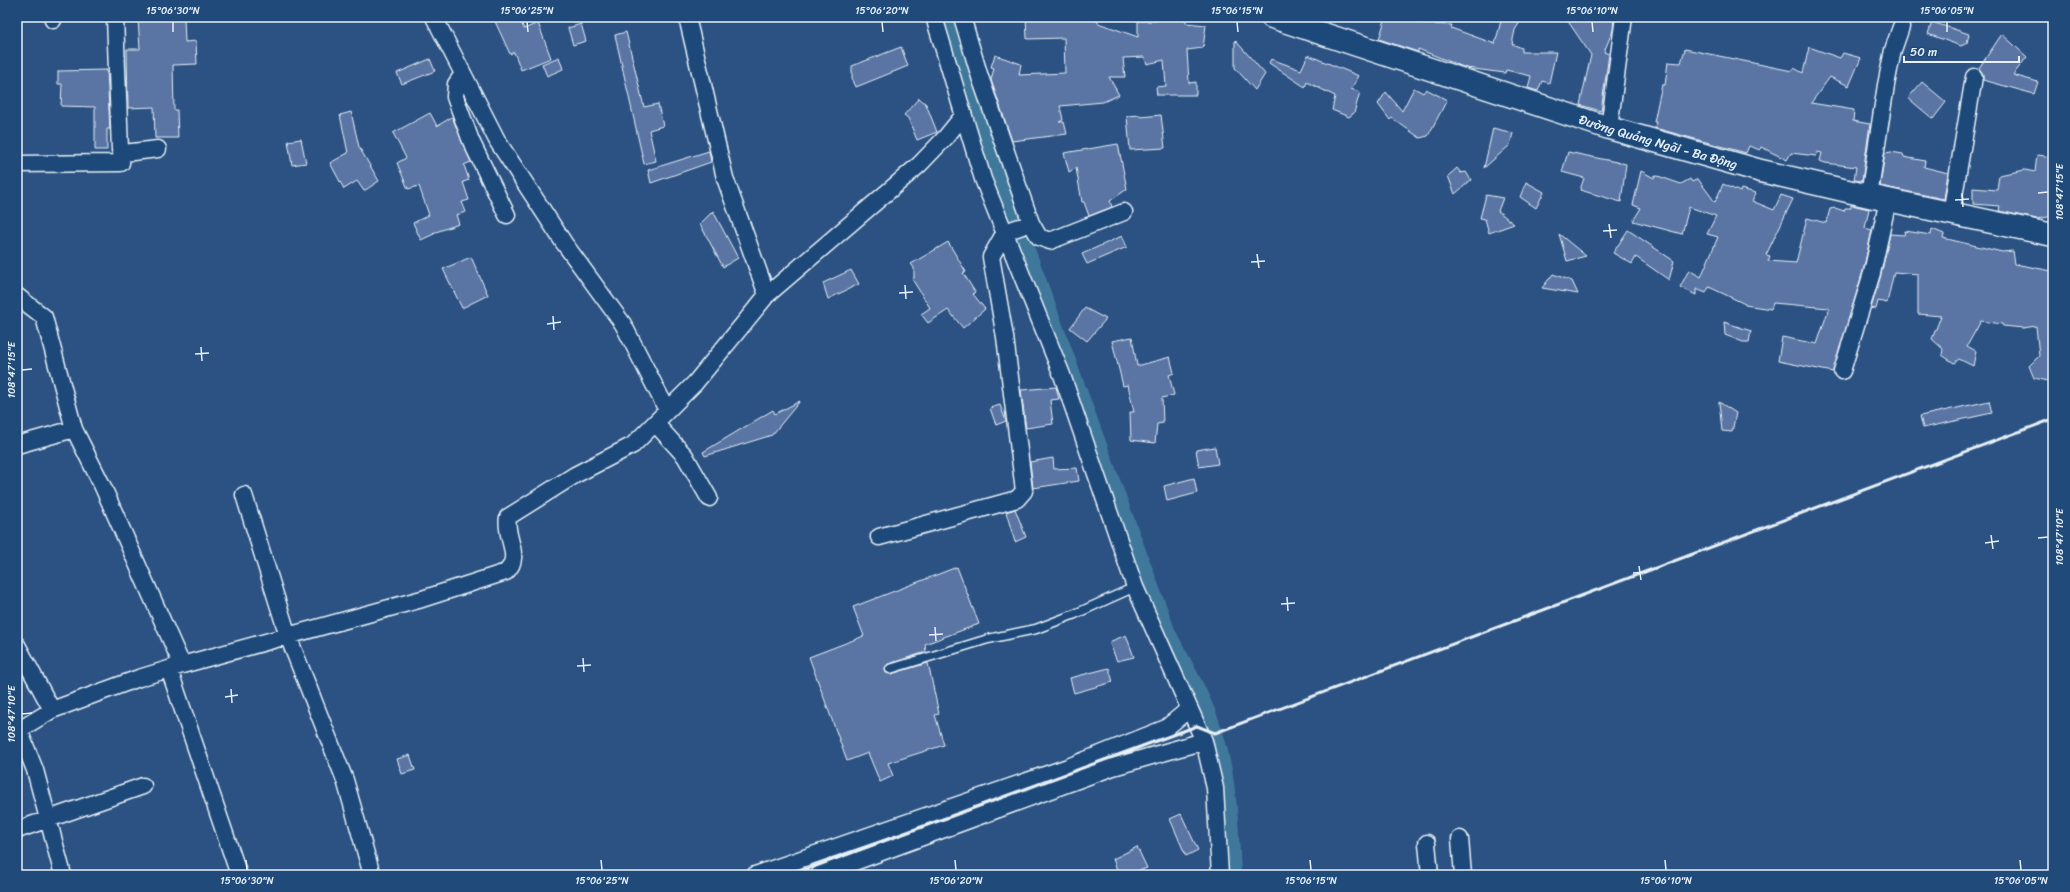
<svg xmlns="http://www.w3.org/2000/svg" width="2070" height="892" viewBox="0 0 2070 892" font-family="Sriracha,sans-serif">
<rect width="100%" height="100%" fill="#2b5282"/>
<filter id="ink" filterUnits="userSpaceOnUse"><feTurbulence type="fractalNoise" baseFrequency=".025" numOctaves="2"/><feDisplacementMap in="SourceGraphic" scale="8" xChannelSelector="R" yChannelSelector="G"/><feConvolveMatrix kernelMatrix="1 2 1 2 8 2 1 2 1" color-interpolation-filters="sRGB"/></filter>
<g filter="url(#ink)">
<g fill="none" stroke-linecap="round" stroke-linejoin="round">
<path stroke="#40789b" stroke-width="16" d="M 945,17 L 952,46 L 1168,633 C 1184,665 1204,698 1215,733 C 1229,779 1231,827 1233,875"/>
</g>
<path fill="#5a74a4" stroke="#e8f1f8" d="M 184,17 L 185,42 L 196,41 L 197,64 L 173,65 L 174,110 L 177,110 L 178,138 L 155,138 L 154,107 L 128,108 L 127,49 L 140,49 L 138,18 Z
M 493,17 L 519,17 L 524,29 L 538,23 L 551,58 L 521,70 L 514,52 L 510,54 Z
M 1026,17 L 1097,17 L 1098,23 L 1138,37 L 1138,21 L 1156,21 L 1156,17 L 1167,19 L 1169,17 L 1186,17 L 1186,23 L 1206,25 L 1203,48 L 1187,50 L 1189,83 L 1196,82 L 1196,95 L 1157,95 L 1156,87 L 1166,86 L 1164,60 L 1147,64 L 1144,57 L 1123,58 L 1125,77 L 1109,77 L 1119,95 L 1103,102 L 1060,106 L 1063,120 L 1059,122 L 1064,122 L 1067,134 L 1012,141 L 991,80 L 994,68 L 991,67 L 995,55 L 1021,64 L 1019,75 L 1065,73 L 1064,38 L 1027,39 Z
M 1386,17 L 1404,17 L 1427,24 L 1452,25 L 1451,28 L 1495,44 L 1502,17 L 1523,17 L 1515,30 L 1512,44 L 1522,48 L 1522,52 L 1556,52 L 1549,83 L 1542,81 L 1538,91 L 1528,88 L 1531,76 L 1506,70 L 1505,73 L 1466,68 L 1418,49 L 1418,52 L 1379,39 Z
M 1565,17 L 1614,17 L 1613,30 L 1604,52 L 1609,54 L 1601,111 L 1580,105 L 1591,55 Z
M 1932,22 L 1969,34 L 1967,43 L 1961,46 L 1928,34 Z
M 581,24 L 586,41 L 573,45 L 568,28 Z
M 626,32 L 644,107 L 658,104 L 663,126 L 649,130 L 656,161 L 644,164 L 615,35 Z
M 2002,34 L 2027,57 L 2013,75 L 2038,82 L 2034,94 L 1983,80 L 1983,74 L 1979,68 Z
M 1235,40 L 1265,74 L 1255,90 L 1235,68 Z
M 901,47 L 908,66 L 856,87 L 852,78 L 852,66 Z
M 1809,47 L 1840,58 L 1843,53 L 1861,58 L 1849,86 L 1830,77 L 1811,103 L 1854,110 L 1853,121 L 1870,124 L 1862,181 L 1854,180 L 1856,167 L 1825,163 L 1820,161 L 1822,153 L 1818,152 L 1816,156 L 1791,153 L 1787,160 L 1761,147 L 1760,150 L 1749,146 L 1746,153 L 1655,128 L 1656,122 L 1654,122 L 1659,98 L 1662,85 L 1665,85 L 1668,62 L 1681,63 L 1685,49 L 1792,71 L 1794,68 L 1803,73 Z
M 1308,55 L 1359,76 L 1351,89 L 1360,92 L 1354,113 L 1349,117 L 1332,110 L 1335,96 L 1307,82 L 1305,87 L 1269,63 L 1271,59 L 1301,70 Z
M 559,57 L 563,69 L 547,76 L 542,64 Z
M 430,59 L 435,71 L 402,84 L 397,73 Z
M 107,70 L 110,129 L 107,129 L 107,150 L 95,150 L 95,107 L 61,106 L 62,84 L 58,84 L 58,71 Z
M 1922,82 L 1946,102 L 1933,119 L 1908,98 Z
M 1414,88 L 1423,93 L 1426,89 L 1447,100 L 1428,136 L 1420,138 L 1392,118 L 1390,120 L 1378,104 L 1386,92 L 1402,111 Z
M 919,98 L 926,104 L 937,132 L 917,140 L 908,118 L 904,115 Z
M 351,112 L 359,147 L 379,181 L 364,191 L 357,181 L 344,189 L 330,163 L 348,153 L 340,115 Z
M 430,113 L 437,126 L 452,117 L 471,162 L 464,165 L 469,180 L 463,182 L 469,200 L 462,202 L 466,212 L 456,215 L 459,224 L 433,233 L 434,234 L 421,240 L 413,223 L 429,215 L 419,186 L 408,189 L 397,163 L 406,158 L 393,133 Z
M 1140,115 L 1140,117 L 1161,115 L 1165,148 L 1130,150 L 1127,116 Z
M 1493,128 L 1513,133 L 1510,145 L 1484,168 Z
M 301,139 L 306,163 L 292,165 L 288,141 Z
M 1118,144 L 1127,189 L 1110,201 L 1112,207 L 1089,216 L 1084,202 L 1082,202 L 1076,168 L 1069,172 L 1064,153 Z
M 709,151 L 711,162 L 651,183 L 648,170 Z
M 1568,152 L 1626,164 L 1621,202 L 1580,190 L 1584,178 L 1562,172 Z
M 1891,152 L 1903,154 L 1904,157 L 1925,161 L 1924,167 L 1948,173 L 1944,199 L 1880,186 L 1885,153 Z
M 2037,155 L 2053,157 L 2053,216 L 2037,219 L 1999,211 L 2000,206 L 1973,204 L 1973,188 L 1997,190 L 1999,175 L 2025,170 L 2035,172 Z
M 1457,168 L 1461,173 L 1466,172 L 1471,180 L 1455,194 L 1448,176 Z
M 1641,171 L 1654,178 L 1655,175 L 1681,184 L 1690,179 L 1692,182 L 1698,179 L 1715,202 L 1723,184 L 1740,192 L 1741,189 L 1756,193 L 1752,201 L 1774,210 L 1781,195 L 1793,199 L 1766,255 L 1770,256 L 1768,261 L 1796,263 L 1807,218 L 1826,223 L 1830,209 L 1835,208 L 1844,211 L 1845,208 L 1851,208 L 1851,205 L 1869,209 L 1865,228 L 1872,230 L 1863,271 L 1833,372 L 1778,361 L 1782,337 L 1817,344 L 1829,308 L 1773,303 L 1771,309 L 1745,305 L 1745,304 L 1709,287 L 1706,293 L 1696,289 L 1696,295 L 1680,287 L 1689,270 L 1701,277 L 1718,237 L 1707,234 L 1716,216 L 1689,207 L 1682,234 L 1633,221 L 1641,208 L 1633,205 Z
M 1526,182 L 1544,192 L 1536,208 L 1520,197 Z
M 1486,195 L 1503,198 L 1498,211 L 1514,224 L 1489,233 L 1485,219 L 1480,218 Z
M 713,211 L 738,258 L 723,267 L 700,224 Z
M 1932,229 L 1944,234 L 1943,238 L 2002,252 L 2013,251 L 2015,264 L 2052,271 L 2053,382 L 2034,378 L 2029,366 L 2039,356 L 2036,326 L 2023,328 L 2003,326 L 2002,324 L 1981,321 L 1967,346 L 1976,351 L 1973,366 L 1959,359 L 1954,363 L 1942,355 L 1943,349 L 1932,339 L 1941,316 L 1918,314 L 1918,274 L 1894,272 L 1887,303 L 1878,301 L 1876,309 L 1871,308 L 1881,275 L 1890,234 L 1904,235 L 1905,231 L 1931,235 Z
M 1628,230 L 1674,261 L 1669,280 L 1636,257 L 1632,264 L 1613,253 Z
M 1559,234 L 1586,256 L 1567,261 Z
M 1122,236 L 1127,247 L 1087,264 L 1082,254 Z
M 948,242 L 966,272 L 963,273 L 975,292 L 973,294 L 985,309 L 963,328 L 948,310 L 928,323 L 921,314 L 930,308 L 912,279 L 914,278 L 914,268 L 911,264 Z
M 471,257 L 488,295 L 462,308 L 443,269 Z
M 851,270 L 859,284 L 828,299 L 823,283 Z
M 1553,274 L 1572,281 L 1578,294 L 1542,288 Z
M 1085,308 L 1106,319 L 1087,341 L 1070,328 Z
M 1724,322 L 1751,331 L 1749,342 L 1743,342 L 1725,335 Z
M 1132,337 L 1137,366 L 1170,357 L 1174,373 L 1169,375 L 1174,395 L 1162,398 L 1163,423 L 1157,424 L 1155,443 L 1131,440 L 1130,412 L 1134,412 L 1128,385 L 1123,386 L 1112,341 Z
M 1056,387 L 1059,399 L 1050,400 L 1053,424 L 1026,428 L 1021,390 Z
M 800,401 L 772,435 L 705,456 L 703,452 L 773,410 L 775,414 Z
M 1989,401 L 1992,413 L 1923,428 L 1920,416 Z
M 1719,402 L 1736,413 L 1732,432 L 1722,431 Z
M 1000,405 L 1006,421 L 996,425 L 990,408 Z
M 1215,447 L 1218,464 L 1199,467 L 1196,450 Z
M 1053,458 L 1054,469 L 1077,468 L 1079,481 L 1033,488 L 1030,462 Z
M 1194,478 L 1197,493 L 1167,501 L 1164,486 Z
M 1015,509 L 1026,537 L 1015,542 L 1006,512 Z
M 957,567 L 979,624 L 925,644 L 926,652 L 888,664 L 885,668 L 886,673 L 891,674 L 928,663 L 939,714 L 935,715 L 944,745 L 888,763 L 893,776 L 880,782 L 868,753 L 847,761 L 809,657 L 864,636 L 853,607 Z
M 1126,635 L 1134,657 L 1117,661 L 1109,642 Z
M 1109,668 L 1113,682 L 1074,693 L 1070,678 Z
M 410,755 L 415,770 L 402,774 L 397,759 Z
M 1181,814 L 1198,850 L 1186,856 L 1170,819 Z
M 1137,847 L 1147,868 L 1128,875 L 1119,875 L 1113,859 Z"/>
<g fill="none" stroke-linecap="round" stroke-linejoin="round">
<g stroke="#e8f1f8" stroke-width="11">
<path id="lane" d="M 890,669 L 988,639 L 1036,629 L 1075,614 L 1135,587"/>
</g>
<g stroke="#e8f1f8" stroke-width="19">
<path id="street" d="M 53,17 L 53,20
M 115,17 L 120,150 L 124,153 L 158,149
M 434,17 L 498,142 L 564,243 L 623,324 L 667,410
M 687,17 L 725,178 L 767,295
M 934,17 L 983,179 L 1062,375 L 1135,587 L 1204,741 L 1215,788 L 1220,875
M 962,17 L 980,77 L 1031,223 L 1039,237 L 1050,241 L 1124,212
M 463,74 L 456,84 L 455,97 L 471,141 L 507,215
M 1609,128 L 1624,17
M 17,164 L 121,163 L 122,153
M 1869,196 L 1886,85 L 1893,50 L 1901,27
M 1951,214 L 1974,77
M 17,296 L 44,317 L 74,429 L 103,487 L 182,665
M 1842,371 L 1872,273 L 1888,200
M 655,423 L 685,456 L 709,498
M 17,445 L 74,429
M 244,495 L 288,636 L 345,780 L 372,875
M 879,537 L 1017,499 L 1024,491 L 1005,337 L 991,257 L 1005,232 L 1031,223
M 17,645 L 52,710
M 169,669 L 239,875
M 17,830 L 143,786
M 1460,839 L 1463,875
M 1427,843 L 1430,875
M 63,875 L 35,770 L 19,730 L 52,710 L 139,678 L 182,665 L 422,599 L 506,572 C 523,556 504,538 508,517 L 575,475 L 633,445 L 695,383 L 767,295 L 919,165 L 945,138 L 963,116
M 755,875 L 1068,767 L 1166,728 L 1189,709
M 819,875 L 1113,767 L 1204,741"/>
</g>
<g stroke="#e8f1f8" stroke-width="25">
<g id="secondary">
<path id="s1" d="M 1272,17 L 1609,128 L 1761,171 L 1869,196 L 2053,235"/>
</g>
</g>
<use href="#lane" stroke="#1f4a7a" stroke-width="8"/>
<use href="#street" stroke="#1f4a7a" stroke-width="16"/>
<use href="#secondary" stroke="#1f4a7a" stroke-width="22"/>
<path stroke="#e8f1f8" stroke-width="3" d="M 790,875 L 1197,726 L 1215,733 L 2053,419"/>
</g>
</g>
<path fill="none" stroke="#e8f1f8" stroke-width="1.5" d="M 173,22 L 173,32M 527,22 L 528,32M 882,22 L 883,32M 1237,22 L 1238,32M 1592,22 L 1593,32M 1947,22 L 1947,32M 1962,193 L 1963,207M 2038,193 L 2048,192M 1955,200 L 1969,199M 1609,224 L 1611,238M 1603,231 L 1617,230M 1257,254 L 1259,268M 1251,262 L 1265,261M 905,285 L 906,299M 899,293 L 913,292M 553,316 L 554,330M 547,324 L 561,322M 201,347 L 202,361M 195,354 L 209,353M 22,370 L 32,369M 1991,535 L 1993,549M 2038,538 L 2048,537M 1985,543 L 1999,541M 1639,566 L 1641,580M 1633,573 L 1647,572M 1287,597 L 1288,611M 1281,604 L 1295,603M 935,627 L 936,641M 929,635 L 943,634M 583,658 L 584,672M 577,666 L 591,665M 231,689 L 232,703M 225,697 L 238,695M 22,714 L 32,713M 246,860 L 247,870M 601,860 L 602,870M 955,860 L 956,870M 1310,860 L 1311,870M 1665,860 L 1666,870M 2020,860 L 2021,870"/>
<g text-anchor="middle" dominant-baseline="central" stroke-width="4" stroke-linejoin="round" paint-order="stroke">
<g font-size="13" fill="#e8f1f8" stroke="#1f4a7a">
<text stroke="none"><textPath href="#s1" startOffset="406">Đường Quảng Ngãi - Ba Động</textPath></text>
</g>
</g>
<rect width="2070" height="892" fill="none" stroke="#1f4a7a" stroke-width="44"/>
<path d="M1904 56v6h115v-6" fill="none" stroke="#e8f1f8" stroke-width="2"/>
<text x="1910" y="56" font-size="12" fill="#e8f1f8" stroke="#1f4a7a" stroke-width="3" paint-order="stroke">50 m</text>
<rect x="22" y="22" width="2026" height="848" fill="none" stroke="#e8f1f8" stroke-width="1.5"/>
<g font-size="10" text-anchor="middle" fill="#e8f1f8">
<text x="173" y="14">15°06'30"N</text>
<text x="527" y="14">15°06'25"N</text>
<text x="882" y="14">15°06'20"N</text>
<text x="1237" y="14">15°06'15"N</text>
<text x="1592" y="14">15°06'10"N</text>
<text x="1947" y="14">15°06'05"N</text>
<text transform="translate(2059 192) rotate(-90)" y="4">108°47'15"E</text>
<text transform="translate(11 370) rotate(-90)" y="4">108°47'15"E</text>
<text transform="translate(2059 537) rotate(-90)" y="4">108°47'10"E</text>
<text transform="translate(11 714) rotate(-90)" y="4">108°47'10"E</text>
<text x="247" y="884">15°06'30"N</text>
<text x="602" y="884">15°06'25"N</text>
<text x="956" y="884">15°06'20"N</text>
<text x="1311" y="884">15°06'15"N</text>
<text x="1666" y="884">15°06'10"N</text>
<text x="2021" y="884">15°06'05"N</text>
</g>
</svg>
